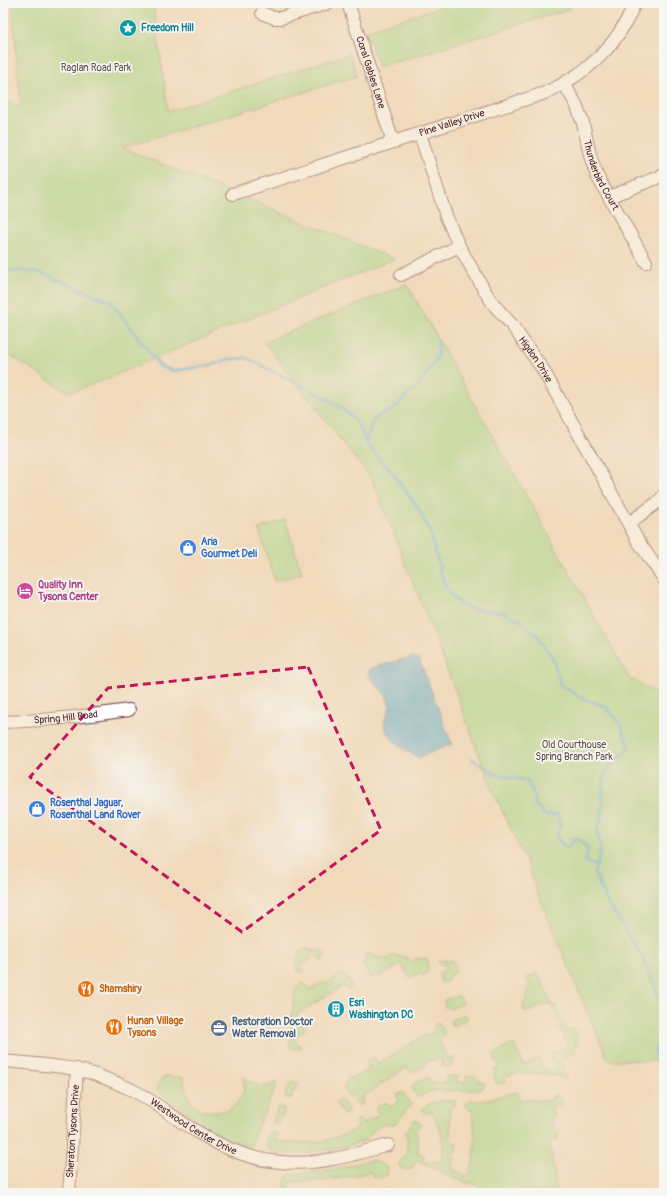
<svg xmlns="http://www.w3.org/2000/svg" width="667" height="1196" viewBox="0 0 667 1196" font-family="Pangolin,sans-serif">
<rect width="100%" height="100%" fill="#f6f6f2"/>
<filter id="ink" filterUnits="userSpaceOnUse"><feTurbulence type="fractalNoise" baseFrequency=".025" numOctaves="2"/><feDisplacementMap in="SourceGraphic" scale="8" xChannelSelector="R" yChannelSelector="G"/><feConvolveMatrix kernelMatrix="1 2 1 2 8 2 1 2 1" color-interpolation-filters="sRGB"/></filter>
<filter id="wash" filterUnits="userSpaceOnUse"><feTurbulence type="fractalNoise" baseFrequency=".012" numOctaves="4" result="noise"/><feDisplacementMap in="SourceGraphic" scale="16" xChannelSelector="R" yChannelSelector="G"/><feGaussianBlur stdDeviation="0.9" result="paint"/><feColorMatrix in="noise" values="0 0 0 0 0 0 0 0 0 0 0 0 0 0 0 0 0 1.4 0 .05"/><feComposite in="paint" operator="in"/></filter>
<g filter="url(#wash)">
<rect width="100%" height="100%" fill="#f1dabb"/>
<path fill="#a1db8d" stroke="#767d5c" d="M 12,3 L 153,3 L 168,111 L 350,54 L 357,76 L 122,148 C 213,184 303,222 394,259 L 308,294 L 104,380 L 69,393 L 3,351 L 3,100 L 21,107 Z
M 453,3 L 566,3 L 570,9 L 379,67 L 366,31 Z
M 407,284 L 629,678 L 664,698 L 664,1061 L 608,1060 L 537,892 L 527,863 L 492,789 L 435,637 L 372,480 L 264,342 Z
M 285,520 L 302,573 L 275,581 L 259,529 Z
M 305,948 L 321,950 L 324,953 L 324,959 L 321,961 L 314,952 L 309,954 L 311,959 L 302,964 L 304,971 L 301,973 L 297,971 C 297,959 297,957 305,948 Z
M 366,953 L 370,954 L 372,956 L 389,959 L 391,956 L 407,957 L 408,960 L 416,961 L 417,958 L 428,959 L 428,973 L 424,975 L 419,973 L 410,978 L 401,964 L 379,977 L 377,974 L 371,978 L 363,966 Z
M 440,960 L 452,961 L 454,962 L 456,972 L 450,975 L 446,982 L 442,983 L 440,981 L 439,973 L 446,969 L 446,964 L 442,965 L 438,963 Z
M 344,973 L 352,986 L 348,990 L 344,985 L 297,1014 L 305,1029 L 296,1036 L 294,1039 L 298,1045 L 301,1046 L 300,1050 L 292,1048 L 290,1046 C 291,1035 292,994 297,988 C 298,987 301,984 302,983 L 305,984 L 310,990 L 323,982 L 325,984 Z
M 538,973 L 553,1006 L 556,1005 L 567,1031 L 572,1028 L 574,1029 C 580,1037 577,1047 573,1055 L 566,1054 L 561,1072 L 567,1076 L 566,1079 C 548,1073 525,1070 506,1076 L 506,1082 L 503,1083 L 497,1084 L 495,1080 L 494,1070 L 499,1067 L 493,1054 L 514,1044 L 524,1065 L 539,1059 L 544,1069 L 550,1070 L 554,1066 L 550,1054 L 568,1046 L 550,1003 L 527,1012 L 522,1009 L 530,987 L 527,978 Z
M 459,996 L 461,998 L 461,1004 L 451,1009 L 445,1007 L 444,1003 L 444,1000 L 447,999 Z
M 463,1015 L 467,1016 L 467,1019 C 463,1022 456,1026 451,1025 L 451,1022 L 452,1019 Z
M 436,1024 L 439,1024 C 443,1027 444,1030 445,1035 L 441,1038 L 439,1040 L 447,1059 L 451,1057 L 454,1058 L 454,1062 L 451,1067 L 445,1067 L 442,1066 L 441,1059 L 425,1061 L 426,1066 L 414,1072 L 410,1071 L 409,1068 L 406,1068 L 362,1097 L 363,1103 L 361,1105 L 358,1105 L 344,1089 L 345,1085 L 348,1078 L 358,1076 L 370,1069 L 366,1063 L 367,1061 L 374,1057 L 379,1063 L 418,1039 L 435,1031 L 434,1026 Z
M 471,1075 L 475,1076 L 478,1081 L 485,1083 L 483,1088 L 480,1090 L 431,1091 L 419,1097 C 415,1095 413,1090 412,1086 C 416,1081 423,1079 429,1078 L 430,1083 L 446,1083 L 446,1079 L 448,1076 L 456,1076 L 458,1077 L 457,1083 L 466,1083 L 466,1076 Z
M 167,1076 L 184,1078 L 184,1087 L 192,1104 C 196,1107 201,1110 206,1111 C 221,1115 238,1108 243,1093 C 245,1088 244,1082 243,1077 C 250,1082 258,1087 267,1086 C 270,1085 274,1083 276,1082 L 277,1084 L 254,1135 L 251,1145 L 247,1146 L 226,1138 L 208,1128 L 159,1091 L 157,1087 L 161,1079 Z
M 294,1082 L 298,1083 L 296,1091 L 293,1091 L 292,1098 L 287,1098 L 285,1095 C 286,1090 289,1084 294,1082 Z
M 517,1092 L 519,1094 L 520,1099 L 551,1101 L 553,1095 L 556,1095 L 562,1099 L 562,1107 L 553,1105 L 552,1129 L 558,1132 C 559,1135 558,1138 557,1141 L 550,1140 C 550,1158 557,1175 556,1193 L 497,1193 L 470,1182 L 469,1184 L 416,1160 L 412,1168 L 408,1170 L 401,1168 L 399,1164 C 400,1161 403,1159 405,1156 C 409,1147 407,1141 406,1132 L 414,1120 L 417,1120 L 420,1123 L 420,1126 L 415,1131 L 418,1137 L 418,1153 L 424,1155 L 423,1161 L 432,1164 L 433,1162 L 436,1161 L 440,1163 C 441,1160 442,1157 443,1154 C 444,1138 439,1124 431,1111 L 425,1114 L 423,1113 L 422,1110 C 430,1100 444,1100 456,1101 L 455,1106 L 450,1106 L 450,1142 L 457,1143 L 457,1150 L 456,1153 L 448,1153 L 449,1156 L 455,1157 L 452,1169 L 468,1176 L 472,1166 L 474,1155 L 475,1133 L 473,1120 L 473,1109 L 469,1109 L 466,1105 L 467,1102 C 471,1099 474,1101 479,1101 C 492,1100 504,1094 517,1092 Z
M 400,1093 L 403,1093 L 411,1105 L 394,1125 C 390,1125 385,1124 382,1125 C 372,1128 370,1139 361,1142 C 345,1148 275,1162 266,1146 L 268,1134 L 271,1132 L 274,1132 L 276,1134 L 275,1141 C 305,1145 331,1143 358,1128 L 355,1121 L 357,1119 L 359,1119 L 363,1124 L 379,1114 L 376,1110 L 377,1107 L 386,1102 L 391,1107 L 399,1101 L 397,1097 L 397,1094 Z
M 337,1100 L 341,1100 L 345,1104 L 348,1111 L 346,1114 L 344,1115 L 335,1102 Z
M 278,1107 L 281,1107 L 284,1108 L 283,1116 L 281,1116 L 278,1122 L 276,1123 L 274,1123 L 273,1120 Z
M 370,1160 C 375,1161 384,1164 387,1168 L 386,1175 C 382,1178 376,1179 372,1176 L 371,1172 C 345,1178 318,1183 291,1181 L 289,1188 L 287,1189 L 285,1188 L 284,1186 L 287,1177 L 291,1174 L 321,1171 L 340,1168 Z"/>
<path fill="#5cafd8" stroke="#536782" d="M 412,657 L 419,659 L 452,744 L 424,755 L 420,758 C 409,754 389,740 385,728 C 383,721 388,713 390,707 L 387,697 L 373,681 L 368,673 L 371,668 Z"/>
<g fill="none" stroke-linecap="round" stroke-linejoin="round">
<path stroke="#5cafd8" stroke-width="3" d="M 3,270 L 38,272 L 110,301 L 160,366 L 173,371 L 210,365 L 229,359 L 247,358 L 322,396 L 339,406 L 352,417 L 361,430 L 365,442 L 394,475 L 419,509 L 431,535 L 443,582 L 452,597 L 462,605 L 470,609 L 502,612 L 519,620 L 538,636 L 553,659 L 560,684 L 582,698 L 607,707 L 620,724 L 630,748 L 605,771 L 602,795 L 603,811 L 597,832 L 601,850 L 594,873 L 609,905 L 644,960 L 661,1002 L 664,1020
M 365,442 L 373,421 L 381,414 L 392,410 L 419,385 L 438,356 L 438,341
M 472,759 L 495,774 L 527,781 L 535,797 L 534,803 L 546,816 L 558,814 L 560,825 L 557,833 L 558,840 L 566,847 L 570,846 L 573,839 L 578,839 L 588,849 L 585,861 L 596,866
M 664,1035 L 654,1050 L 658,1067 L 664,1074"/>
</g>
</g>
<g filter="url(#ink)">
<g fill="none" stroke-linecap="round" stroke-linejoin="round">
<g stroke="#633b41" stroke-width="14">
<g id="minor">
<path id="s1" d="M 348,3 L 393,142"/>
<path d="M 262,13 L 274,18 L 281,18 L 328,3"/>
<path id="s2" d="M 564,84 L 576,104 L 583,123 L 590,155 L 597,176 L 646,262"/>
<path id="s3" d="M 420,134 L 446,216 L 459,246 L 486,293 L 495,306 L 511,324 L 542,368 L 638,541 L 664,579"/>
<path id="s4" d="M 233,194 C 337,160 441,127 545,93 C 588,73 617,47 635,3"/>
<path d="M 609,197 L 664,175"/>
<path d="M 401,275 L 459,246"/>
<path d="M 629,523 L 658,502 L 664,495"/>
<path id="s5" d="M 3,722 C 45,721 87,716 129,710"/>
<path id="s6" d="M 3,1061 C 27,1063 52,1065 75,1069 C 94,1073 113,1081 130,1089 C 154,1100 173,1118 196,1131 C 221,1147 250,1160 281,1162 C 317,1166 353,1155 388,1145"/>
<path id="s7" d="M 69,1193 L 77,1069"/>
</g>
</g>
<use href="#minor" stroke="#fff" stroke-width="12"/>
</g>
</g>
<path d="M0 0H667V1196H0ZM 308,667 L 381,830 L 242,932 L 30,777 L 108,688 Z" fill="#f1dabb" fill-opacity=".55" fill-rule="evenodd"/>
<path fill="none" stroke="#c2185b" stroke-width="3" stroke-dasharray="8 5" stroke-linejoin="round" d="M 308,667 L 381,830 L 242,932 L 30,777 L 108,688 Z"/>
<defs>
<g id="sight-disc" transform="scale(0.9)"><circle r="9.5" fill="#0f9aa8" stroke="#f6f6f2"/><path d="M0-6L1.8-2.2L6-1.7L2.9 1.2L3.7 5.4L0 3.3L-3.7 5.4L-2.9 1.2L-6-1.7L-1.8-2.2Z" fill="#fff"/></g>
<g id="shop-disc" transform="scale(0.9)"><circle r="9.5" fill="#3f7fe0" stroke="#f6f6f2"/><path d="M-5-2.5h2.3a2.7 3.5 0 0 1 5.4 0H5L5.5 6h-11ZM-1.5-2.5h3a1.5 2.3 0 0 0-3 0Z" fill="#fff"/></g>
<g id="hotel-disc" transform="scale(0.9)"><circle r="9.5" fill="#d1479c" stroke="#f6f6f2"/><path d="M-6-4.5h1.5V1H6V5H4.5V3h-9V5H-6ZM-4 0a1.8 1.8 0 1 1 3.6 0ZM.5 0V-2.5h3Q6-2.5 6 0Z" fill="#fff"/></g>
<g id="restaurant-disc" transform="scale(0.9)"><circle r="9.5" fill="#e8710a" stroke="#f6f6f2"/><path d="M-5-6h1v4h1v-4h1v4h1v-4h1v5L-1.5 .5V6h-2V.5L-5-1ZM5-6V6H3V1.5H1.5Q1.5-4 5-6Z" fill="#fff"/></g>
<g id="building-disc" transform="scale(0.9)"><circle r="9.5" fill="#0f9aa8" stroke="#f6f6f2"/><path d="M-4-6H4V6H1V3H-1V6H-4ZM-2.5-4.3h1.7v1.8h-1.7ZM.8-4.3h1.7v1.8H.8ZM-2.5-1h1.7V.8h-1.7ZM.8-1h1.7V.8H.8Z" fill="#fff"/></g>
<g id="office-disc" transform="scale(0.9)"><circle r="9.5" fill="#5c6f8a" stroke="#f6f6f2"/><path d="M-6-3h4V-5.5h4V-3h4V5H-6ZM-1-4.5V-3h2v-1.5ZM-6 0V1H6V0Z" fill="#fff"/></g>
</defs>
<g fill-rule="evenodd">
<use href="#sight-disc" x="128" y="28"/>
<use href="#shop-disc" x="188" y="548"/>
<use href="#hotel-disc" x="25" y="591"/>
<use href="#shop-disc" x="37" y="809"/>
<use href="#restaurant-disc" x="86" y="989"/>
<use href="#building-disc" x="336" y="1009"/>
<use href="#restaurant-disc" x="114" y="1027"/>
<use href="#office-disc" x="219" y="1028"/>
</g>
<g text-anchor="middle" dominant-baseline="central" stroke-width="3.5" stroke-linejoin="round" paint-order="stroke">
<g font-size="10" font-weight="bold" fill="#0d838f" stroke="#f6f6f2" text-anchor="start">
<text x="141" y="28">Freedom Hill</text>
<text x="349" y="1003">Esri<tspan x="349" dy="12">Washington DC</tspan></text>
</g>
<g font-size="10" fill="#604e44" stroke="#f6f6f2">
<text x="96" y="68">Raglan Road Park</text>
<text x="574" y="745">Old Courthouse<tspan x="574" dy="12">Spring Branch Park</tspan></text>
</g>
<g font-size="10" fill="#4a1f2b" stroke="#f6f6f2">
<text stroke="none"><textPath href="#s1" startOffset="73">Coral Gables Lane</textPath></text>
<text stroke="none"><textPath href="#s4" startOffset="230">Pine Valley Drive</textPath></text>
<text stroke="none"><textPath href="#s2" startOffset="99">Thunderbird Court</textPath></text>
<text stroke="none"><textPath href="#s3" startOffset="256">Higdon Drive</textPath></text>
<text stroke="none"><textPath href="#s5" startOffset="63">Spring Hill Road</textPath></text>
<text stroke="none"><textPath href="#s6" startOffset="205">Westwood Center Drive</textPath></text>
<text stroke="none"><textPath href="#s7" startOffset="62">Sheraton Tysons Drive</textPath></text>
</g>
<g font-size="10" font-weight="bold" fill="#366cbe" stroke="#f6f6f2" text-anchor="start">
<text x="201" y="542">Aria<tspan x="201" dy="12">Gourmet Deli</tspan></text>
<text x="50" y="803">Rosenthal Jaguar,<tspan x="50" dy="12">Rosenthal Land Rover</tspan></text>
</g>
<g font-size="10" font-weight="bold" fill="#b23c85" stroke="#f6f6f2" text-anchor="start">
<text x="38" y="585">Quality Inn<tspan x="38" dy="12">Tysons Center</tspan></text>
</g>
<g font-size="10" font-weight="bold" fill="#c56008" stroke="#f6f6f2" text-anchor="start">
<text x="99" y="989">Shamshiry</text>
<text x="127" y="1021">Hunan Village<tspan x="127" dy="12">Tysons</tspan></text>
</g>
<g font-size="10" font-weight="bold" fill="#4e5e75" stroke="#f6f6f2" text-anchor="start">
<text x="232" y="1022">Restoration Doctor<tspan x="232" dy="12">Water Removal</tspan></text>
</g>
</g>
<rect width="667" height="1196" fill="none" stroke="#f6f6f2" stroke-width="16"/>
</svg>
